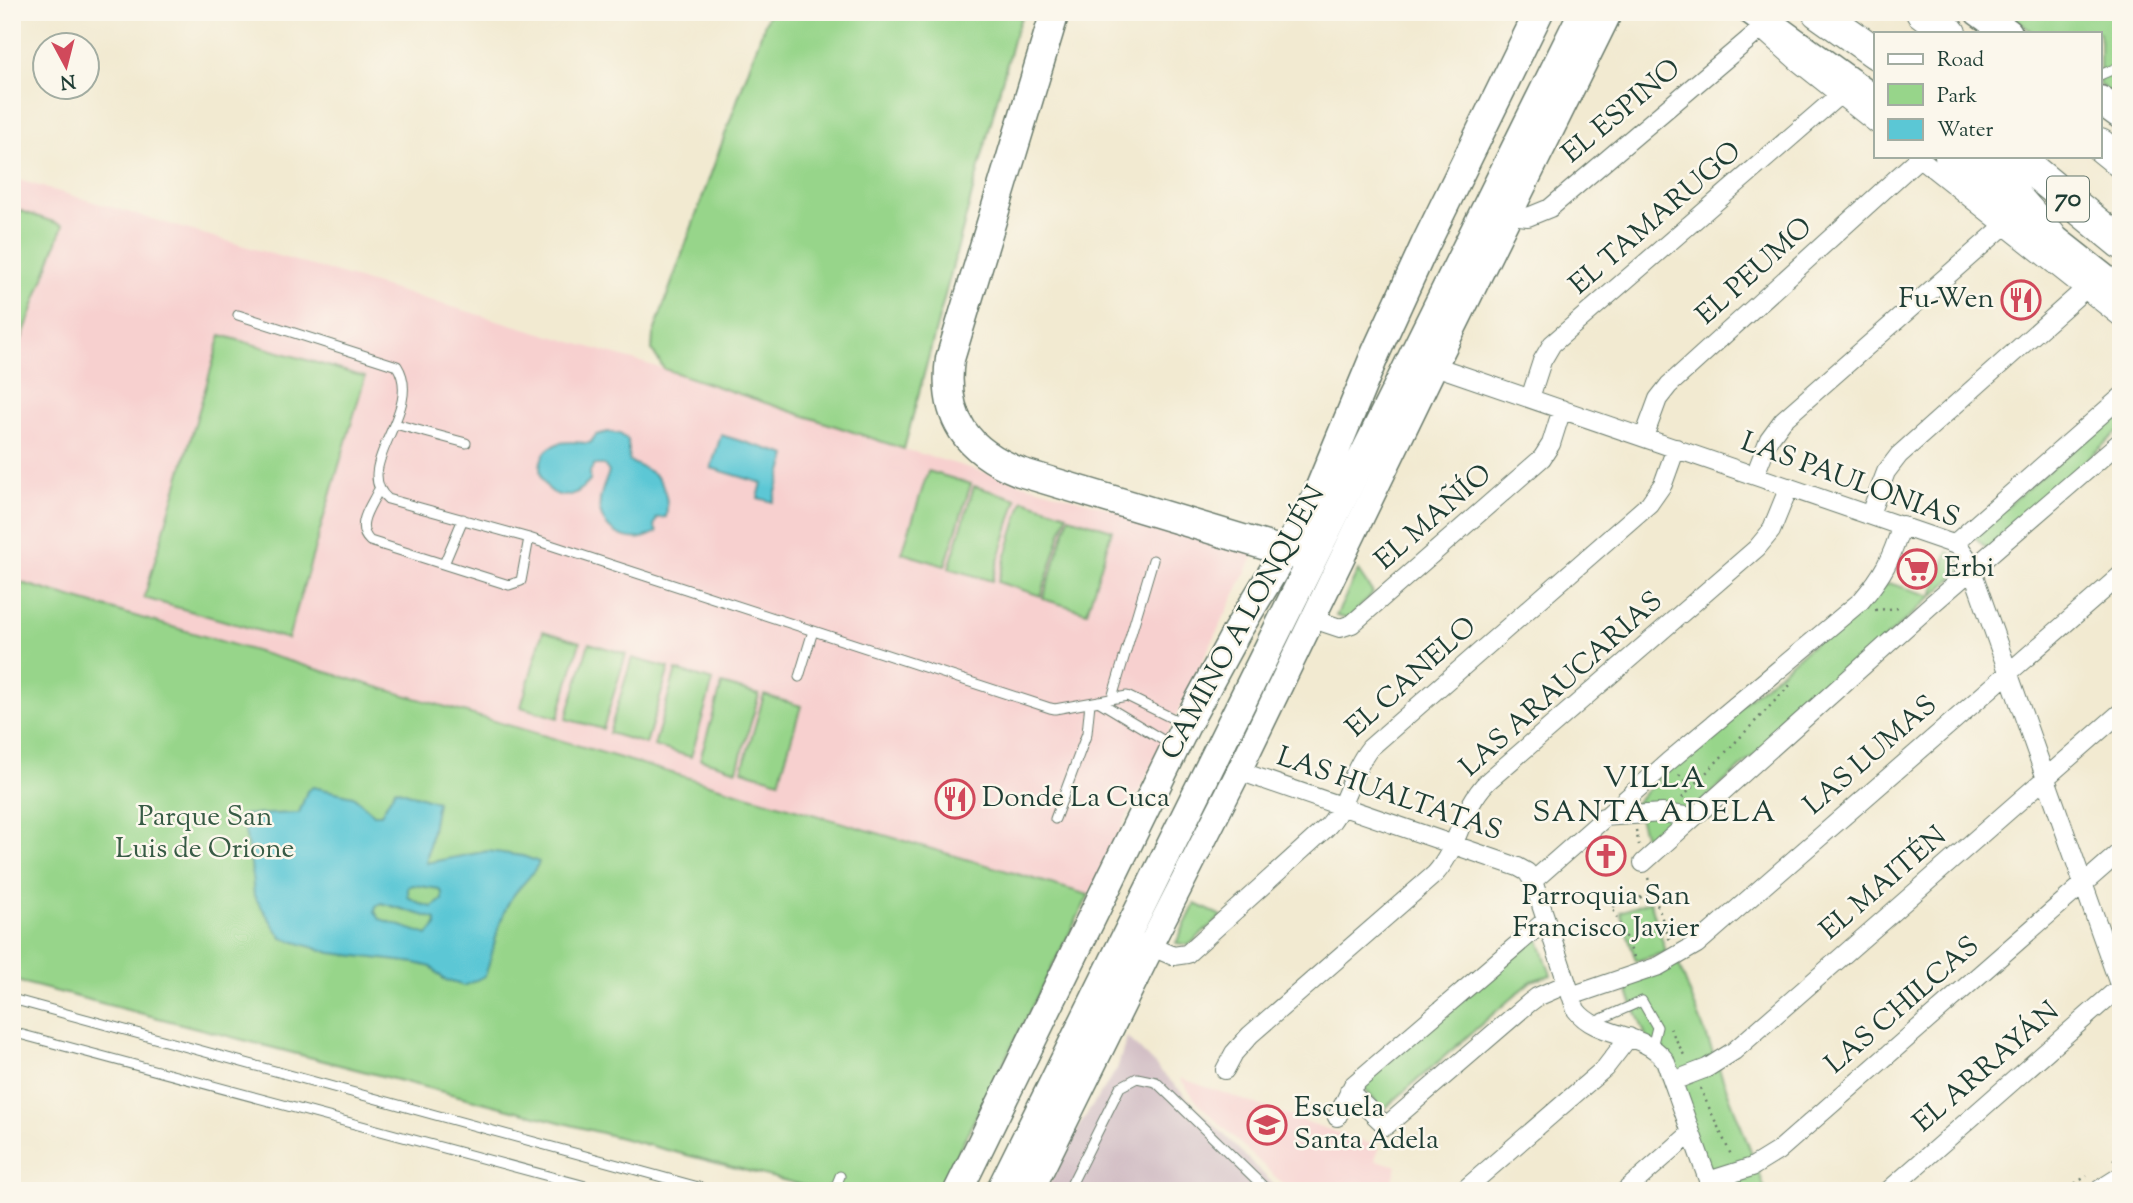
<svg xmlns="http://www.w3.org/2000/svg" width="2133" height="1203" viewBox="0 0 2133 1203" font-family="'Sorts Mill Goudy',serif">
<rect width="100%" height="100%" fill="#fbf7ec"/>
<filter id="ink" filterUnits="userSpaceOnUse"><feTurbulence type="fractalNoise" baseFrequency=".0143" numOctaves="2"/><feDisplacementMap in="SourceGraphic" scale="14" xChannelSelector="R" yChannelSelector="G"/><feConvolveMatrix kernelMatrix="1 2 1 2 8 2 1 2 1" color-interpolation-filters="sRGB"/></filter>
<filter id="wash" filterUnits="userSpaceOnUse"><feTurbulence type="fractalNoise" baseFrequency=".00686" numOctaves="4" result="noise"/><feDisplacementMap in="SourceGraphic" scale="28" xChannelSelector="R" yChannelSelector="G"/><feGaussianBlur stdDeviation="1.57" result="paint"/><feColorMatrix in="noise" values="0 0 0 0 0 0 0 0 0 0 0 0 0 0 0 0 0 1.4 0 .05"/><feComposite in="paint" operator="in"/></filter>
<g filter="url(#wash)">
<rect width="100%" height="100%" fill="#f2ead1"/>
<path fill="#f7d0cf" d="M 12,178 L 664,369 L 904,449 L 1256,551 L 1089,895 L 12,580 Z
M 1180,1078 L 1379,1147 L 1375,1160 L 1397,1166 L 1389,1191 L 1290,1191 L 1197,1102 Z"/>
<path fill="#d2bec5" d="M 1127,1037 L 1280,1191 L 1046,1191 L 1079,1126 L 1117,1069 Z"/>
<path fill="#97d58a" stroke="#5b895f" stroke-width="2" d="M 769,12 L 1023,12 L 1013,40 L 904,449 L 664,369 L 652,350 L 653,335 Z
M 2007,12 L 2121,12 L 2121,102 L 2100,85 L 2100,33 L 2033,33 Z
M 12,208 L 63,225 L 12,366 Z
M 221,335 L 365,377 L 288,639 L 144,598 Z
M 2121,409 L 2121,429 L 1987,549 L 1973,535 Z
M 928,471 L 971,484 L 945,566 L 902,553 Z
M 974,486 L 1017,499 L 992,581 L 949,568 Z
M 1023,500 L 1067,514 L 1041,596 L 998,582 Z
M 1069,517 L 1112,530 L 1087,612 L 1043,599 Z
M 1948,551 L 1957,557 L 1964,568 L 1649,849 L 1639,818 L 1627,812 L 1674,762 L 1872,594 L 1889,583 L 1932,596 Z
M 1358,571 L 1373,593 L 1349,619 L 1336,616 Z
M 12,580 L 1089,895 L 938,1191 L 825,1191 L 12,980 Z
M 543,631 L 580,642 L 558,718 L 521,707 Z
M 589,643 L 626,654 L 603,729 L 566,719 Z
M 632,658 L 669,668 L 646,744 L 609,733 Z
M 676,670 L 713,681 L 691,757 L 654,746 Z
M 722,684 L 759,695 L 737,770 L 700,759 Z
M 764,695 L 801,706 L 779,781 L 742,770 Z
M 1650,901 L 1666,952 L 1636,961 L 1620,912 Z
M 1195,904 L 1222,916 L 1189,945 L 1176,943 Z
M 1538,937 L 1551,975 L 1531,981 L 1383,1110 L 1360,1084 Z
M 1676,957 L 1766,1191 L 1710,1191 L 1622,978 Z"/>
<path fill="#5bc7d5" stroke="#3d8284" stroke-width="2" fill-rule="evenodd" d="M 608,432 L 620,434 L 628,440 L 629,460 C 635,466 642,466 649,471 C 665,479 669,501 666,517 L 657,518 L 654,526 L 657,532 C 652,534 647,537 642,538 C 623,541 603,529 600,510 C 598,497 605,483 609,472 L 604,465 L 594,465 L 590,472 L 590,481 C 552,525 519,458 557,444 C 567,440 579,443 590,443 L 596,435 Z
M 721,435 L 787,455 L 773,502 L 758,498 L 762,483 L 711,468 Z
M 313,787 L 353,796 L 374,814 L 381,814 L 395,789 L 437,802 L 426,863 L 488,851 L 523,856 L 539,862 C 533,877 517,887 509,902 C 496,926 494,951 485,976 L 464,986 L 445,980 L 431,967 L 415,963 L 331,953 L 282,938 L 254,896 L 251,864 L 242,815 L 299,813 L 307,791 ZM 413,885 L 439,889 L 442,893 L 442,900 L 432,907 L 421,904 L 408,897 L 408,887 ZM 381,903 L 436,919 L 436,926 L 428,935 L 380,919 L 375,912 L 376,906 Z"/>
</g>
<g filter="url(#ink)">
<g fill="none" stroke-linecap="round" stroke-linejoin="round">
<g stroke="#697a6b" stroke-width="11">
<path id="lane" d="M 2100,75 L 2121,66
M 238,315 L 397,366 C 425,410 350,467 388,499 L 529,538 L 1050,708 L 1055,709 L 1127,696 L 1182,723
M 395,424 L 466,443
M 378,491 C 371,506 354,526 370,541 L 509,585 L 521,581 L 529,538
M 444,564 L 463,519
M 799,677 L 813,631
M 1112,698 L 1153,560
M 1098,701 L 1171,745
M 1055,819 L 1087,733 L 1090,703
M 12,999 L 713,1191
M 1592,1023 L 1642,1001 L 1657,1027 L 1652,1047
M 12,1032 L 604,1191
M 834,1191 L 840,1176
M 1068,1191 L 1120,1087 L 1137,1078 L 1156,1082 L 1268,1191"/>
</g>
<g stroke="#697a6b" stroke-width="20">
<path id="street" d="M 1917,156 L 2121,318
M 1510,215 L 1528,217 L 1550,208 L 1761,29 L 1799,63 L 1876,124
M 1435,366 L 1959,546 L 1968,559 L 2121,990
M 1530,398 L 1542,361 L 1552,344 L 1838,96
M 1644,437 L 1658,399 L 1669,385 L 1919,158
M 1755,475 L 1769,439 L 1783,420 L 2004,226
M 1870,514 L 1886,472 L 1899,455 L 2085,289
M 1955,543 L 2121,397
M 1313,619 L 1340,628 L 1352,624 L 1542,458 L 1551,444 L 1562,409
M 1239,771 L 1518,867 L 1527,872 L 1533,881 L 1576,1010 C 1597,1038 1643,1031 1665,1060 L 1712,1191
M 1603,817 L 1662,813 L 1694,817
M 1643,863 L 1931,605 L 2121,441
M 1533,881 L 1668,762 L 1861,601 C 1884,574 1891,559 1902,525
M 1150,946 L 1173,956 L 1187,954 L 1325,829 C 1347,808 1349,774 1370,748 L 1649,504 L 1663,484 L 1676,448
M 1571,996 L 1659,966 L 1697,944 L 2121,575
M 1225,1070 L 1234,1053 L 1250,1035 L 1435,874 C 1460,846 1460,809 1488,781 L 1757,548 L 1771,531 L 1789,487
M 1673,1081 L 1707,1068 L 1734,1051 L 2121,712
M 1349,1091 L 1386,1126 L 1529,1003 L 1537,997 L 1567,984
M 1337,1117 L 1353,1085 L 1546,920
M 1708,1181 L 1752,1167 L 1778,1151 L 2121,851
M 1463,1191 L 1605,1068 L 1629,1037
M 1625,1191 L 1691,1133
M 1888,1191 L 2121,986
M 2097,1191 L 2121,1176"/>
</g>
<g stroke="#697a6b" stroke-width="27">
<path id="secondary" d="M 1150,946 L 1239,771 L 1435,366 L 1610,12"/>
</g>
<g stroke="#697a6b" stroke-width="31">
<path id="primary" d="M 1055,12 L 950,359 C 942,418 967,451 1020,472 L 1303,557
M 1753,12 L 1876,101
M 1979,12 L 2008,33
M 2100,100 L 2121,115
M 1949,156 L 2121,292
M 958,1191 L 1186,725 L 1237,631 L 1311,509 L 1376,352 L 1425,245 L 1539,12
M 1000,1191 L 1583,12
M 1029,1191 L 1150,946"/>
</g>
<g stroke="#697a6b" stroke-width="34">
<path id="highway" d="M 1818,12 L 1876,53
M 1922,12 L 1950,33
M 2100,145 L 2121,162
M 1979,156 L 2050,236
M 2015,156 L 2121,243"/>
</g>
<path stroke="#697a6b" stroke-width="2.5" stroke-dasharray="2 5" stroke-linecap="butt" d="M 1875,610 L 1900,608
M 1679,775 L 1691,788
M 1682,798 L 1793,682
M 1636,830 L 1639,845
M 1648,878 L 1670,941
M 1634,957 L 1612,907 L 1653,893
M 1670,1028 L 1685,1057
M 1700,1088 L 1731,1155
M 2113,1160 L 2121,1155
M 2063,1191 L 2087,1176"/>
<use href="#lane" stroke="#fff" stroke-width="9"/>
<use href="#street" stroke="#fff" stroke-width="18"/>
<use href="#secondary" stroke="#fff" stroke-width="24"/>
<use href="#primary" stroke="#fff" stroke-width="28"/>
<use href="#highway" stroke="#fff" stroke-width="32"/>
</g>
</g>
<defs>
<g id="restaurant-ring" transform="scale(2.0125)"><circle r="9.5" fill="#fbf7ec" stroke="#d1495b" stroke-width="1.5"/><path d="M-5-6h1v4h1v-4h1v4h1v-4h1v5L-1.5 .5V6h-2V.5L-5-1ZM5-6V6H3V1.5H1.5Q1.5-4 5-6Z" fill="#d1495b"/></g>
<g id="supermarket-ring" transform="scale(2.0125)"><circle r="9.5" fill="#fbf7ec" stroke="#d1495b" stroke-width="1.5"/><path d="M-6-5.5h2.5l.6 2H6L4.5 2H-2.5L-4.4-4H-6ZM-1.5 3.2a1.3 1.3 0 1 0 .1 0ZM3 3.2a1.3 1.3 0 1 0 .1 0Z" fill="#d1495b"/></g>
<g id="church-ring" transform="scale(2.0125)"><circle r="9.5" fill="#fbf7ec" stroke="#d1495b" stroke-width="1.5"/><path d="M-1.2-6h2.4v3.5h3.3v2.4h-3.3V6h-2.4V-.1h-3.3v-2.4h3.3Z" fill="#d1495b"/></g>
<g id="school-ring" transform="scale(2.0125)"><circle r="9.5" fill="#fbf7ec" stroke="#d1495b" stroke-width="1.5"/><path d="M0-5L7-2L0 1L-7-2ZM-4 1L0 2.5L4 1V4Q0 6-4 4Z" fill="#d1495b"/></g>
</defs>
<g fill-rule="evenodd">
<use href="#restaurant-ring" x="2021" y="300"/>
<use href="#supermarket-ring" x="1917" y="569"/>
<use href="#restaurant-ring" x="955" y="799"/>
<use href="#church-ring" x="1606" y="856"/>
<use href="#school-ring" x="1267" y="1125"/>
</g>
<g text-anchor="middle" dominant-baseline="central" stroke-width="5" stroke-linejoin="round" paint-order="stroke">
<rect fill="#fbf7ec" stroke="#61756b" stroke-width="2" x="2047" y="176.5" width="42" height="45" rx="5"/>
<g font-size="26" font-weight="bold" fill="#1f3d34">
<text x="2068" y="199">70</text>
</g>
<g font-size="28" fill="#1f3d34" stroke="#fbf7ec">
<text transform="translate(1622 112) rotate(-40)">EL ESPINO</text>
<text transform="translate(1656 219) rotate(-41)">EL TAMARUGO</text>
<text transform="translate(1755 272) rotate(-42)">EL PEUMO</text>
<text transform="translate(1850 481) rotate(20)">LAS PAULONIAS</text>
<text transform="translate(1434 518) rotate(-41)">EL MAÑÍO</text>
<text transform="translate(1244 623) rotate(-61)">CAMINO A LONQUÉN</text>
<text transform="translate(1412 678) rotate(-42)">EL CANELO</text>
<text transform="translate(1562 685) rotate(-42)">LAS ARAUCARIAS</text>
<text transform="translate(1871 756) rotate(-41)">LAS LUMAS</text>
<text transform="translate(1389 795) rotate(19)">LAS HUALTATAS</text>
<text transform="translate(1884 884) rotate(-41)">EL MAITÉN</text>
<text transform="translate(1903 1006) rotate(-41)">LAS CHILCAS</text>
<text transform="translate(1987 1068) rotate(-41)">EL ARRAYÁN</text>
</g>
<g font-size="28" fill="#1f3d34" stroke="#fbf7ec" text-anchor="start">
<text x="1994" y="300" text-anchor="end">Fu-Wen</text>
<text x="1944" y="569">Erbi</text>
<text x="982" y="799">Donde La Cuca</text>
<text x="1606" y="897" text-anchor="middle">Parroquia San<tspan x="1606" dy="32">Francisco Javier</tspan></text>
<text x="1294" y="1109">Escuela<tspan x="1294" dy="32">Santa Adela</tspan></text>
</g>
<g font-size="28" fill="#375b45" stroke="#fbf7ec">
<text x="205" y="818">Parque San<tspan x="205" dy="32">Luis de Orione</tspan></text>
</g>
<g font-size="30" letter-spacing="2" fill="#1f3d34" stroke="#fbf7ec">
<text x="1655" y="779">VILLA<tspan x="1655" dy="34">SANTA ADELA</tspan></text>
</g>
</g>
<rect width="2133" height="1203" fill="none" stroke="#fbf7ec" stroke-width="42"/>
<rect x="1874" y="32" width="228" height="126" fill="#fbf7ec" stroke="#a3ada2" stroke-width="2"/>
<rect x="1888" y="54" width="35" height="10" fill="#ffffff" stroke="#a3ada2" stroke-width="2"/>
<text x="1937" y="66" font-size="21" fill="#1f3d34">Road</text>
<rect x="1888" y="84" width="35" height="21" fill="#97d58a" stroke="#a3ada2" stroke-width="2"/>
<text x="1937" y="102" font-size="21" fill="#1f3d34">Park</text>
<rect x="1888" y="119" width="35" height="21" fill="#5bc7d5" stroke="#a3ada2" stroke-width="2"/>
<text x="1937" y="136" font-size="21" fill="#1f3d34">Water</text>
<g transform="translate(66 66) rotate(173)"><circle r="33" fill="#fbf7ec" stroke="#a3ada2" stroke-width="2"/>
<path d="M0-5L12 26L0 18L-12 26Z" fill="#d1495b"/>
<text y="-10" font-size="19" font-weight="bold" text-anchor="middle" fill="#1f3d34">N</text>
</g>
</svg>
